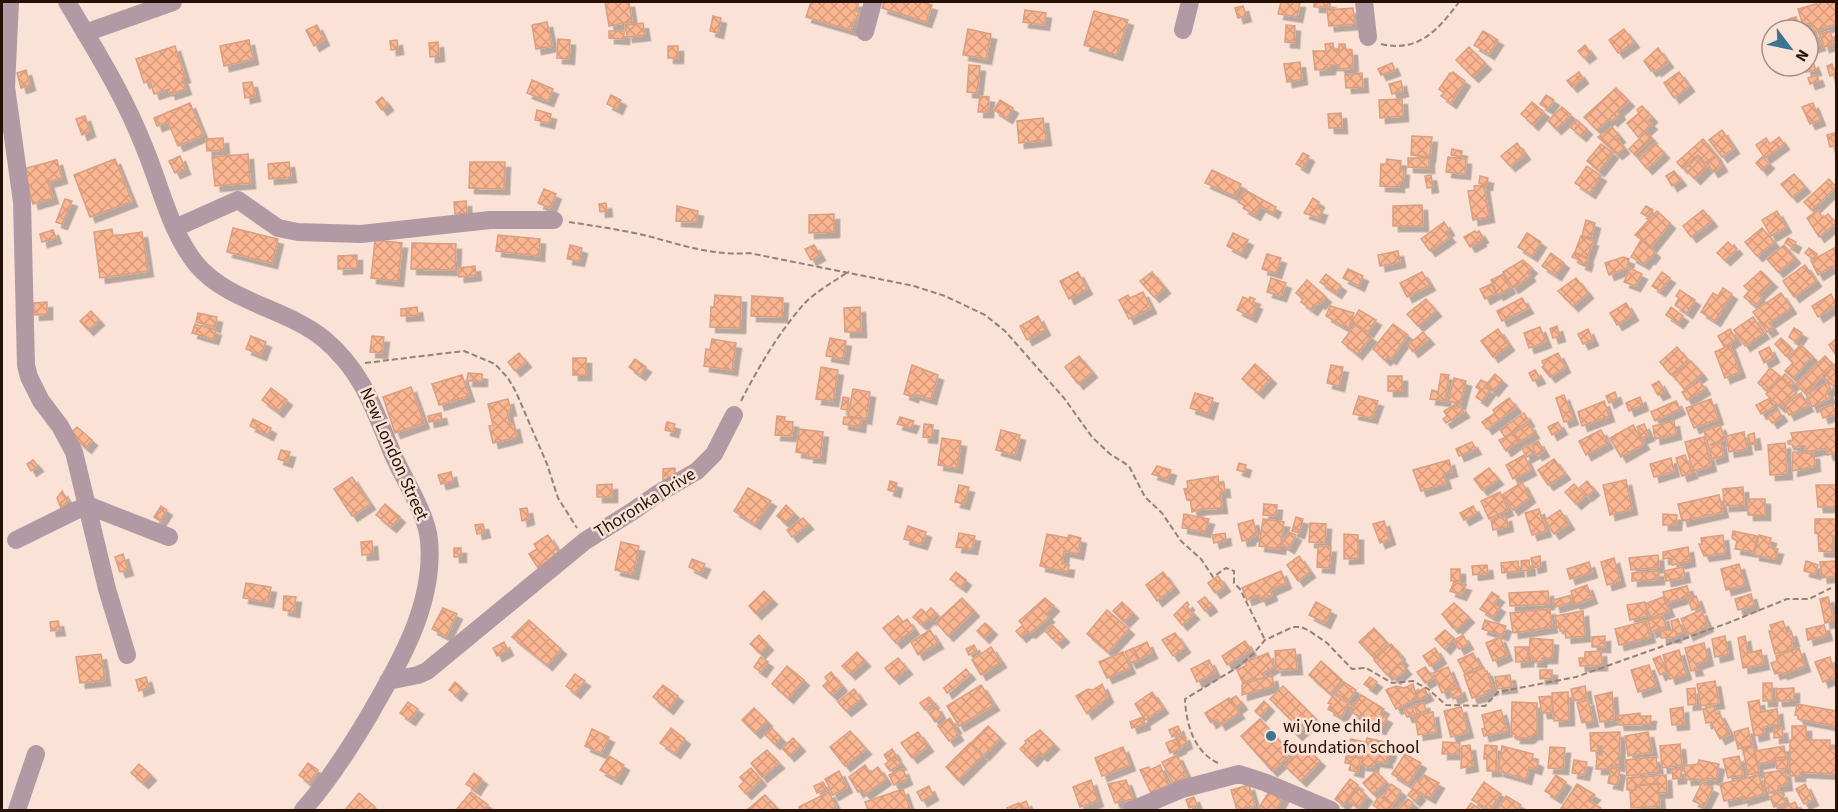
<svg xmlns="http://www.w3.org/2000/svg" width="1838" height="812" viewBox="0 0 1838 812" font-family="'Source Sans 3',sans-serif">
<defs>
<pattern id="building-cross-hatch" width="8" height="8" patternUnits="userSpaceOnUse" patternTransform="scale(1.5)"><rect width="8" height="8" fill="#fbb691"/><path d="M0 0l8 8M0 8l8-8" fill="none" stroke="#d79b7c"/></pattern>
<filter id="shadow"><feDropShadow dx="5.5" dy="5.5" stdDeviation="0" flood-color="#0004"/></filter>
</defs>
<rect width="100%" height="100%" fill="#fae2d6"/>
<path fill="url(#building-cross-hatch)" stroke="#d8a083" stroke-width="1.5" filter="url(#shadow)" d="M 605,2 L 629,2 L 632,21 L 609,26 Z
M 811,2 L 859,2 L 856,11 L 859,12 L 857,19 L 854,19 L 851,30 L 806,17 Z
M 884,2 L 921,2 L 932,5 L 926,22 L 882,8 Z
M 1281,2 L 1300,2 L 1297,17 L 1278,14 Z
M 1314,2 L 1330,2 L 1330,7 L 1314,7 Z
M 1817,2 L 1836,2 L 1836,24 L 1814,31 L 1811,23 L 1803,25 L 1798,9 L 1816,4 Z
M 1243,6 L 1246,16 L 1238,18 L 1235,8 Z
M 1353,8 L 1355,24 L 1329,26 L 1327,10 Z
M 1025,10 L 1046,13 L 1044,25 L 1023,22 Z
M 1094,11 L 1128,20 L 1117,55 L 1084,45 Z
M 713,16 L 721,18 L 718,33 L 710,31 Z
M 1796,17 L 1798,26 L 1791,28 L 1789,19 Z
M 547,22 L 552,46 L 536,49 L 532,25 Z
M 643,23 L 645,35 L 627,37 L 625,25 Z
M 317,25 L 324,40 L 314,46 L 306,30 Z
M 1286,25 L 1295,26 L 1294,43 L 1285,42 Z
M 968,29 L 991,34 L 986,59 L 963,55 Z
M 1624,29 L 1634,42 L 1618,53 L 1609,40 Z
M 609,31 L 624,31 L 624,39 L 609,38 Z
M 1483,31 L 1498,40 L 1489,54 L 1474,45 Z
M 1830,31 L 1834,44 L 1824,47 L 1820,34 Z
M 1816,32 L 1820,45 L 1810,48 L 1808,34 Z
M 558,39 L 570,40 L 569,59 L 557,58 Z
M 249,40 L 253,59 L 224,66 L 220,46 Z
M 397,40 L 398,49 L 391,50 L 390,41 Z
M 438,42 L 439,56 L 430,57 L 429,43 Z
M 1333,43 L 1334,51 L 1339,51 L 1339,44 L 1345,44 L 1346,50 L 1352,50 L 1353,68 L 1340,69 L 1339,65 L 1330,65 L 1330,69 L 1315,70 L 1313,51 L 1326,51 L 1325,44 Z
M 1585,45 L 1591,53 L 1584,58 L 1578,51 Z
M 175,46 L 185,77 L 182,78 L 186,89 L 170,94 L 169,89 L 154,94 L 150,81 L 144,83 L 136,59 Z
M 668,46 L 678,46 L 678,58 L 668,58 Z
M 1469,47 L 1486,64 L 1473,77 L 1456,60 Z
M 1658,48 L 1668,62 L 1656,71 L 1654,69 L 1651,71 L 1644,61 Z
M 1300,62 L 1302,79 L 1287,82 L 1284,64 Z
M 1813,62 L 1816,70 L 1806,72 L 1805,66 Z
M 1392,63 L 1395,70 L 1381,75 L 1378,69 Z
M 1832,64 L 1836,74 L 1830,76 L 1827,66 Z
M 969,65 L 980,66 L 977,93 L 967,92 Z
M 26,70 L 30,85 L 21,88 L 17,73 Z
M 1453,72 L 1465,81 L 1451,103 L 1441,96 L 1444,93 L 1439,89 L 1450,73 L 1451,74 Z
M 1579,72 L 1583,78 L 1572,87 L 1567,81 Z
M 1679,72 L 1689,86 L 1674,98 L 1664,83 Z
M 1362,73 L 1363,87 L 1346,88 L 1345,75 Z
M 1817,75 L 1819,81 L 1810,84 L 1808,78 Z
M 532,80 L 553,89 L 548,101 L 527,93 Z
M 1401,81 L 1403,91 L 1392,94 L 1389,84 Z
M 252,82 L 255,96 L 245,98 L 243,83 Z
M 1616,88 L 1629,101 L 1618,111 L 1620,114 L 1612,121 L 1610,118 L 1597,130 L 1584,117 Z
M 611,95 L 621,100 L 617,109 L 607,104 Z
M 1546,95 L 1554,100 L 1548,109 L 1540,104 Z
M 980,96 L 989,97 L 988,112 L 978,112 Z
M 382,97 L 388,105 L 382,110 L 376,102 Z
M 1402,99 L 1403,116 L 1380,118 L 1379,100 Z
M 1000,100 L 1013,108 L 1007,118 L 994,110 Z
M 1532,102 L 1544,112 L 1533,125 L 1521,114 Z
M 190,103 L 203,135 L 178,146 L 168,122 L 157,126 L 154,118 Z
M 1813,103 L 1820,120 L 1810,124 L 1802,107 Z
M 1642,106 L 1652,117 L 1648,121 L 1652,124 L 1638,137 L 1627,123 L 1639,113 L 1637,110 Z
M 1562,107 L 1571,115 L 1556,129 L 1548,121 Z
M 537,110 L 551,114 L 549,123 L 535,120 Z
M 1341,113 L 1342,128 L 1329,128 L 1328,114 Z
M 85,116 L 90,131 L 82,135 L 76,119 Z
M 1043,118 L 1046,140 L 1019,143 L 1017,121 Z
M 1577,120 L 1587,129 L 1581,136 L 1570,127 Z
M 1612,127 L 1620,137 L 1617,139 L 1624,148 L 1617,154 L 1598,137 Z
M 1722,130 L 1734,148 L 1722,157 L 1709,140 Z
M 1646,132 L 1652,138 L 1635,155 L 1629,149 Z
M 1834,133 L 1836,145 L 1830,147 L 1827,135 Z
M 1412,136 L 1432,137 L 1430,157 L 1411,155 Z
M 1779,137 L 1784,144 L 1765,158 L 1756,145 L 1766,138 L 1770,144 Z
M 223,138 L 224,150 L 207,151 L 206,139 Z
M 1703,139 L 1716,155 L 1705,163 L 1698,155 L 1682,168 L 1677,162 Z
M 1517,143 L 1525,154 L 1510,166 L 1501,156 Z
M 1655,143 L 1664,153 L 1647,169 L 1638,158 Z
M 1601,144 L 1613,153 L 1599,171 L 1587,161 Z
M 1452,149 L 1462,151 L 1461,157 L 1451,155 Z
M 1303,153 L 1309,156 L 1303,168 L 1296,164 Z
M 248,154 L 250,183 L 215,186 L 212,157 Z
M 180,156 L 185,169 L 175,173 L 169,161 Z
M 1716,156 L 1722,166 L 1713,172 L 1707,163 Z
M 1448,157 L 1466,159 L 1465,174 L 1446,172 Z
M 1697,157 L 1707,167 L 1695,179 L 1685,169 Z
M 1762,157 L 1769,163 L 1762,170 L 1756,163 Z
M 1408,158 L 1429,158 L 1429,168 L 1408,167 Z
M 115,159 L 132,201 L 90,217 L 74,175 Z
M 1387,159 L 1401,161 L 1400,170 L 1404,170 L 1403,182 L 1399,182 L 1399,187 L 1380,186 L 1381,164 L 1386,164 Z
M 57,160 L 62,178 L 48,182 L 53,198 L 33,204 L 23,169 Z
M 289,162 L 291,177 L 269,179 L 268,164 Z
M 470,162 L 505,162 L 504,189 L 469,188 Z
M 1587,166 L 1601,176 L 1590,193 L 1575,183 Z
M 1212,170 L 1241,184 L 1235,196 L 1205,183 Z
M 1674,171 L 1681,180 L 1672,186 L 1666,176 Z
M 1794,174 L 1805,187 L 1792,197 L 1781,184 Z
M 1431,175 L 1433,187 L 1427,188 L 1425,176 Z
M 1480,176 L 1488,178 L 1487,185 L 1479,183 Z
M 1829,179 L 1836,187 L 1812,210 L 1804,202 Z
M 1484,185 L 1489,217 L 1473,220 L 1468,191 L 1475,190 L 1474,186 Z
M 544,189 L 556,194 L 550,208 L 538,203 Z
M 1245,190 L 1276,207 L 1273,213 L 1260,206 L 1255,215 L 1243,208 L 1245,206 L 1238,202 Z
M 1313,198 L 1319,202 L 1316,208 L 1322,210 L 1319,218 L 1304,213 Z
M 65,199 L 72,201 L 62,224 L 56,222 Z
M 466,201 L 467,213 L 455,214 L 454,202 Z
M 606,203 L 607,211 L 600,212 L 599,204 Z
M 1422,205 L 1423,226 L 1393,226 L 1393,206 Z
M 677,206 L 698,211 L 696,222 L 676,221 Z
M 1646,206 L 1653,210 L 1648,217 L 1641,213 Z
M 1703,210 L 1712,221 L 1691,237 L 1683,226 Z
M 1818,210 L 1823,218 L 1828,214 L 1836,223 L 1819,237 L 1807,218 Z
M 1657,211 L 1670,223 L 1651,247 L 1635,235 Z
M 1777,211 L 1786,227 L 1771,236 L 1762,220 Z
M 834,214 L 834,232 L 809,233 L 809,215 Z
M 1586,220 L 1595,223 L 1591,238 L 1582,236 Z
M 1444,222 L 1449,230 L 1446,232 L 1450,237 L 1430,251 L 1421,239 Z
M 233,228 L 278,239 L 272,263 L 227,252 Z
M 1762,228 L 1774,242 L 1757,256 L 1745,242 Z
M 112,229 L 113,236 L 142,232 L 148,271 L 100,278 L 94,232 Z
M 53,230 L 56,238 L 42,242 L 40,234 Z
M 1475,231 L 1477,233 L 1479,231 L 1483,237 L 1480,239 L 1481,241 L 1470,247 L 1464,237 Z
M 1233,233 L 1248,240 L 1241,253 L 1227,246 Z
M 1527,233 L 1541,242 L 1532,256 L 1518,247 Z
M 498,235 L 540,239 L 539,256 L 496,251 Z
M 1581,236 L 1593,241 L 1587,258 L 1575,252 Z
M 1788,238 L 1796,242 L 1793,248 L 1785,243 Z
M 375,240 L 402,243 L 398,281 L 371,278 Z
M 1641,240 L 1655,252 L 1650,259 L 1648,258 L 1644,264 L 1631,257 Z
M 1728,242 L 1733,247 L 1734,245 L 1737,249 L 1725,260 L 1717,253 Z
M 412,243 L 456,244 L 455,270 L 411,269 Z
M 570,245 L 582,248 L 579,261 L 567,259 Z
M 814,245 L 820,255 L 811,260 L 805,249 Z
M 1784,245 L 1795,258 L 1778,272 L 1767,259 Z
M 1836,247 L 1836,271 L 1832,266 L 1818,275 L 1811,261 Z
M 1809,248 L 1817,254 L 1813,259 L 1805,253 Z
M 1398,251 L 1400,262 L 1380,266 L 1378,255 Z
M 1551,253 L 1564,263 L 1556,275 L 1542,266 Z
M 1574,253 L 1588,259 L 1586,266 L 1580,264 L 1581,261 L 1572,257 Z
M 1267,254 L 1281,258 L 1276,273 L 1262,269 Z
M 357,255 L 357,268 L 338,269 L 338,256 Z
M 1623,257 L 1629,259 L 1627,268 L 1609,275 L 1605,263 Z
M 1523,260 L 1532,268 L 1528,272 L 1530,276 L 1513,288 L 1503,272 Z
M 1805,265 L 1816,281 L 1794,297 L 1783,281 Z
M 475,266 L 476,275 L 459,277 L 458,268 Z
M 1630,268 L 1642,274 L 1635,286 L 1624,282 Z
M 1348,269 L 1363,276 L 1359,286 L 1343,278 Z
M 1761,271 L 1772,282 L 1758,295 L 1762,298 L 1755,306 L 1744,297 L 1749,291 L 1744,286 Z
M 1078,272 L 1087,289 L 1069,299 L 1060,281 Z
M 1152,272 L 1165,288 L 1154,297 L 1140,281 Z
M 1422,272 L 1430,285 L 1407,297 L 1400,283 Z
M 1662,272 L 1670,278 L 1660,291 L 1652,286 Z
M 1326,274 L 1341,286 L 1336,293 L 1320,282 Z
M 1503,274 L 1510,288 L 1498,295 L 1491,280 Z
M 1271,278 L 1286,283 L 1281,296 L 1267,292 Z
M 1576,278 L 1588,293 L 1573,306 L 1558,291 Z
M 1307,280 L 1326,297 L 1320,304 L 1318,302 L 1312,310 L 1301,302 L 1303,299 L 1296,293 Z
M 1491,284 L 1496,293 L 1485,299 L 1480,289 Z
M 1723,288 L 1732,294 L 1715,321 L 1701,312 L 1713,293 L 1718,296 Z
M 1680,290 L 1695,300 L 1687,313 L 1675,305 L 1679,298 L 1676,296 Z
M 1143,292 L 1151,308 L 1129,319 L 1119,300 L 1128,295 L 1130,298 Z
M 1781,293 L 1791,308 L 1769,323 L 1773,328 L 1767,332 L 1753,312 Z
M 1831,294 L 1836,305 L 1818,317 L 1812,306 Z
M 715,295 L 741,297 L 740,328 L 710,327 L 711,307 L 714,307 Z
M 752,296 L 783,298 L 782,317 L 751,316 Z
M 1243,297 L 1249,300 L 1250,297 L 1255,299 L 1253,302 L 1257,304 L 1251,317 L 1237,310 Z
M 1522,298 L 1528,308 L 1502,321 L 1497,311 Z
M 1426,299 L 1436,311 L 1418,326 L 1407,314 Z
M 47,302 L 47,314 L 34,315 L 34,303 Z
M 1626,303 L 1633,315 L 1617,325 L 1610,313 Z
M 1330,306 L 1354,313 L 1348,329 L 1326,316 Z
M 417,307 L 418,315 L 401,316 L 401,309 Z
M 860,307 L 861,332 L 845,332 L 844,308 Z
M 1671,307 L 1683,316 L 1678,323 L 1666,315 Z
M 1359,310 L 1376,320 L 1368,332 L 1352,322 Z
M 91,311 L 99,320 L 88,330 L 80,321 Z
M 198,313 L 217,317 L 215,327 L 196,322 Z
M 1038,316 L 1045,330 L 1027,340 L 1020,326 Z
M 1753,317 L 1764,333 L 1745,346 L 1734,330 Z
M 195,324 L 216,330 L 213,339 L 192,333 Z
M 1393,324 L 1408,335 L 1391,359 L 1388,357 L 1385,360 L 1373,349 Z
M 1355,325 L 1371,337 L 1357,354 L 1342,342 Z
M 1557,326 L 1560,336 L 1553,338 L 1550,329 Z
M 1540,327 L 1546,342 L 1529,348 L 1524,333 Z
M 1794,328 L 1802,333 L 1796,342 L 1789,337 Z
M 1498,329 L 1509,345 L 1493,357 L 1481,341 Z
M 1588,329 L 1593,340 L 1583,344 L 1578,334 Z
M 1730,329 L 1736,339 L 1724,347 L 1718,336 Z
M 1423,332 L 1429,339 L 1413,352 L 1408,345 Z
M 251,336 L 266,342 L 261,355 L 246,349 Z
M 372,336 L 384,337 L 382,353 L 370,352 Z
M 830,338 L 846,341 L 843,359 L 826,356 Z
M 1781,338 L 1792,349 L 1786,356 L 1775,344 Z
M 712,339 L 736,343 L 732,370 L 704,366 L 706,349 L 710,350 Z
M 1836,339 L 1836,355 L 1829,345 Z
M 1730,345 L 1740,372 L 1725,378 L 1715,352 Z
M 1801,345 L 1813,357 L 1803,365 L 1804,366 L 1793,378 L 1785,371 L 1793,363 L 1788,357 Z
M 1677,347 L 1688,360 L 1671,375 L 1660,362 Z
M 1769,347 L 1774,357 L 1764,363 L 1759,352 Z
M 519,353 L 526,362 L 515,371 L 508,362 Z
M 1558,353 L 1565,367 L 1550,377 L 1542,367 L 1544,366 L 1542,361 Z
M 1079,356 L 1092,372 L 1078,384 L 1065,367 Z
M 1825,356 L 1834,366 L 1805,393 L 1796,384 Z
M 573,358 L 586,358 L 586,375 L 573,375 Z
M 635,359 L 646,367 L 640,375 L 629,367 Z
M 1691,361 L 1702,374 L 1684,389 L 1673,375 Z
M 1836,363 L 1836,388 L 1824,378 Z
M 1255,364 L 1271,378 L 1258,393 L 1242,379 Z
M 912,365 L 938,375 L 931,399 L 914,394 L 913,397 L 904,394 Z
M 1331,365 L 1343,367 L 1339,386 L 1327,383 Z
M 821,367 L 838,370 L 833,401 L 816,399 Z
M 1770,368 L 1780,376 L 1767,391 L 1758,383 Z
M 1535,370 L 1540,378 L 1533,381 L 1529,373 Z
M 468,373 L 482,374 L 482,381 L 467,381 Z
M 1441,374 L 1449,375 L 1445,401 L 1430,399 L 1432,390 L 1438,392 Z
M 1495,374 L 1502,380 L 1493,391 L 1486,385 Z
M 1785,374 L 1794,383 L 1791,386 L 1782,377 Z
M 462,375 L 469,396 L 439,405 L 432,384 Z
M 1388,376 L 1402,376 L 1402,391 L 1388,391 Z
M 1454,378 L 1466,381 L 1460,404 L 1448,401 Z
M 1781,378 L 1796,393 L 1780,407 L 1766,394 Z
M 1481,380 L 1487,383 L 1484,387 L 1490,390 L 1482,401 L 1476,397 L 1480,390 L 1476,387 Z
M 1659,381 L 1665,392 L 1658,395 L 1652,385 Z
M 1700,381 L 1705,389 L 1687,400 L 1682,392 Z
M 1828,383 L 1831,389 L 1827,391 L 1830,398 L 1812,407 L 1806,394 Z
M 411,387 L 424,423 L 395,433 L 383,397 Z
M 271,388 L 287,400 L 278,412 L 262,400 Z
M 853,389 L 870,392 L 866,419 L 848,416 Z
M 1615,392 L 1617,398 L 1609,403 L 1606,396 Z
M 1195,393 L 1213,398 L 1208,414 L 1190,408 Z
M 1801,393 L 1808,406 L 1789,415 L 1784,406 Z
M 1564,395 L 1573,419 L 1564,422 L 1556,398 Z
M 1359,396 L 1378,401 L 1372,418 L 1353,414 Z
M 843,397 L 849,398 L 847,410 L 841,409 Z
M 1640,397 L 1643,405 L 1629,411 L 1626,403 Z
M 1509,398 L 1516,407 L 1487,429 L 1482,422 L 1495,413 L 1493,410 Z
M 1770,398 L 1774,407 L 1761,414 L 1756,405 Z
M 508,399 L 511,410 L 507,411 L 510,425 L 514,424 L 517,437 L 493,443 L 489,426 L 493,425 L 488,404 Z
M 1711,399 L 1718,419 L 1694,428 L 1686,408 Z
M 1604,401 L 1609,416 L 1582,426 L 1578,412 Z
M 1676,401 L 1680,409 L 1655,421 L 1651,412 Z
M 1454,405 L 1456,409 L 1460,406 L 1464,412 L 1446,423 L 1443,419 L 1447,416 L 1444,411 Z
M 1833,405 L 1836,414 L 1823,418 L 1820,409 Z
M 1778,410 L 1782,416 L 1772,423 L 1768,417 Z
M 441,413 L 442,419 L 429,422 L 428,416 Z
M 1524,413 L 1529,421 L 1505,437 L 1500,430 Z
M 777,416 L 785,417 L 784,421 L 793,422 L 792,436 L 775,435 Z
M 844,417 L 861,419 L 860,427 L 843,424 Z
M 900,417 L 914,421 L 911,428 L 897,424 Z
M 253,419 L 271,428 L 268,435 L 250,426 Z
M 1674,421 L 1676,434 L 1655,439 L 1653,426 Z
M 667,422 L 675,424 L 673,432 L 665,430 Z
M 1558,422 L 1562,429 L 1552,435 L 1548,427 Z
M 924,424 L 933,425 L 932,438 L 923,437 Z
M 1529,424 L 1534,433 L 1519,442 L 1514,433 Z
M 1644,424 L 1649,435 L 1642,438 L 1637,427 Z
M 1633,425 L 1644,444 L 1621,457 L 1610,438 Z
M 1720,425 L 1725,439 L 1710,445 L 1721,443 L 1723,456 L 1712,459 L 1704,431 Z
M 77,427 L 92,440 L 86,448 L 70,434 Z
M 1836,428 L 1836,452 L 1828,455 L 1826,448 L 1806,452 L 1805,446 L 1793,447 L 1793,445 L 1788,444 L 1788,441 L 1793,440 L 1791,433 Z
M 799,429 L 823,432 L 820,458 L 808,457 L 809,454 L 796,452 Z
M 1001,430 L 1020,435 L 1015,455 L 996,450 Z
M 1601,430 L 1608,443 L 1586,455 L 1579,441 Z
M 1744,432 L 1747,449 L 1729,452 L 1726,436 Z
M 1754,433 L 1756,444 L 1750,445 L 1748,435 Z
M 1513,434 L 1518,442 L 1506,451 L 1499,440 Z
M 1704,437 L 1711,466 L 1693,471 L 1685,442 Z
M 942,438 L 961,441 L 957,468 L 938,465 Z
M 1538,441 L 1544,451 L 1537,455 L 1531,445 Z
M 1472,442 L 1476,449 L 1459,456 L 1456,449 Z
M 1785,443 L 1787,474 L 1770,475 L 1768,445 Z
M 1528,445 L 1534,453 L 1527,457 L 1522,449 Z
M 281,450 L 290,452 L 287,462 L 278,459 Z
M 1793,452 L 1814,454 L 1815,466 L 1792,471 Z
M 1524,455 L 1531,470 L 1513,479 L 1506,465 Z
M 1685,455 L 1692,473 L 1682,476 L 1676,458 Z
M 1671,458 L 1674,471 L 1654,477 L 1650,464 Z
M 1554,459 L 1565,474 L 1548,485 L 1538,470 Z
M 33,460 L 38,466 L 31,471 L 27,464 Z
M 1449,460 L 1452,471 L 1443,474 L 1446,483 L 1421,491 L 1413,470 Z
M 1239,463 L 1246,465 L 1244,472 L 1237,470 Z
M 1157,466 L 1171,470 L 1168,479 L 1152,474 Z
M 675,468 L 675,480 L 663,480 L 663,469 Z
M 1489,468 L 1498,479 L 1482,490 L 1474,479 Z
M 451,472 L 453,481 L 441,484 L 438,475 Z
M 1218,476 L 1219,484 L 1224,484 L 1225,492 L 1220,492 L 1222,508 L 1201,509 L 1192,512 L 1190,499 L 1187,500 L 1184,489 L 1188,488 L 1187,481 Z
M 352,477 L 370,504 L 352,516 L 334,489 Z
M 1626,480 L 1632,509 L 1610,515 L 1603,485 Z
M 890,481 L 897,483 L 895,492 L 888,490 Z
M 1587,481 L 1594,490 L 1587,496 L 1580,487 Z
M 1522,482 L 1530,497 L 1513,510 L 1502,495 Z
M 612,484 L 612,497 L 597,497 L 597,485 Z
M 1574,484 L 1585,496 L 1576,504 L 1565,492 Z
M 959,485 L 969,487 L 964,504 L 955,502 Z
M 1816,485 L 1836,485 L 1836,507 L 1818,507 Z
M 1743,487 L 1744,505 L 1724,506 L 1723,489 Z
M 748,488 L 771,501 L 755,524 L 734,511 Z
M 62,491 L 68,501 L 61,508 L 57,498 Z
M 1500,492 L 1508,510 L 1489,519 L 1481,501 Z
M 1719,495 L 1723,512 L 1682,521 L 1678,504 Z
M 1748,499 L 1765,499 L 1765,515 L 1748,515 Z
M 385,504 L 400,517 L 391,527 L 376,515 Z
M 1264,504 L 1277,505 L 1276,516 L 1263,515 Z
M 786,505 L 794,513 L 785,523 L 777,516 Z
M 161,506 L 167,510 L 160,521 L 154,517 Z
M 1473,506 L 1477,513 L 1464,520 L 1460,513 Z
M 527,508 L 529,519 L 522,521 L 520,509 Z
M 1539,509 L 1546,531 L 1532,535 L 1525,513 Z
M 1560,510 L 1569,524 L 1554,534 L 1545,520 Z
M 1184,514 L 1209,519 L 1205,532 L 1182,528 Z
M 1663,514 L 1677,515 L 1676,525 L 1663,525 Z
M 1506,516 L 1508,526 L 1493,530 L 1491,520 Z
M 1296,517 L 1303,519 L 1299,533 L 1292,531 Z
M 803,518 L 808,524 L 792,537 L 787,530 Z
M 1263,519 L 1284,522 L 1280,549 L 1259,546 Z
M 1815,519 L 1836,519 L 1836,541 L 1836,536 L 1833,536 L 1832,552 L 1819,551 L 1818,534 L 1815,533 Z
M 1253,520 L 1257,535 L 1250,537 L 1250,540 L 1242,541 L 1238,524 Z
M 1384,521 L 1390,539 L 1380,543 L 1373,524 Z
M 1310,523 L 1326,524 L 1325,543 L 1309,542 Z
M 483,524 L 485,532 L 477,534 L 475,525 Z
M 908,526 L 926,532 L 922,544 L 904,539 Z
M 1733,531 L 1757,536 L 1754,552 L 1735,549 L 1737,541 L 1732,538 Z
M 1289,532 L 1296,535 L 1289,548 L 1282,544 Z
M 959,533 L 975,536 L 972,549 L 956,547 Z
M 1225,533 L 1226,540 L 1214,543 L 1212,535 Z
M 1047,534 L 1068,538 L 1069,535 L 1081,538 L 1078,554 L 1064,551 L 1062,564 L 1069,565 L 1068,572 L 1040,566 Z
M 1344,534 L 1358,535 L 1358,558 L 1344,559 Z
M 548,535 L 560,554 L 538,568 L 529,554 L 537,549 L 534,544 Z
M 1723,535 L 1725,553 L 1704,556 L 1699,544 L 1702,544 L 1701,538 Z
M 1759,535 L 1771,538 L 1769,547 L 1778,549 L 1775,559 L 1754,555 Z
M 372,541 L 373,554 L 362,555 L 361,542 Z
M 621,542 L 639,546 L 633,574 L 615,570 Z
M 1318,546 L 1331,547 L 1329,568 L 1317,567 Z
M 1688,547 L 1690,561 L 1672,565 L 1671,558 L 1663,559 L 1663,552 Z
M 454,548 L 461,548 L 461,557 L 454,557 Z
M 123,554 L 128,570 L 120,572 L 115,557 Z
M 1658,555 L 1659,567 L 1631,570 L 1629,558 Z
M 1299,556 L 1310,572 L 1298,581 L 1287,565 Z
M 1540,556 L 1541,566 L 1533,568 L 1531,558 Z
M 1614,558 L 1620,581 L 1607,585 L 1601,562 Z
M 692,559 L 705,564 L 701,573 L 689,567 Z
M 1529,560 L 1530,570 L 1522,571 L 1521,561 Z
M 1518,561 L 1519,571 L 1502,573 L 1501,563 Z
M 1806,561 L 1818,565 L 1815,574 L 1804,571 Z
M 1836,561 L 1836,576 L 1822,578 L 1820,562 Z
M 1589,562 L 1592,572 L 1570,579 L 1567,569 Z
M 1739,564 L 1745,585 L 1726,590 L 1721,569 Z
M 1487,565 L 1488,573 L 1473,575 L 1472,566 Z
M 1683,567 L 1685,577 L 1666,581 L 1664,571 Z
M 1451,569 L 1460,569 L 1460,581 L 1451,581 Z
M 1281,571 L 1286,583 L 1270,590 L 1272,595 L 1261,600 L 1259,595 L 1247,600 L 1242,588 Z
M 1659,571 L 1659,579 L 1632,581 L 1632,573 Z
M 956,572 L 966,580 L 961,587 L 950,579 Z
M 1163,572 L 1174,587 L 1157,601 L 1146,585 Z
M 1218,576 L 1225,586 L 1215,593 L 1208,583 Z
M 1454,582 L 1466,585 L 1461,595 L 1450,591 Z
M 246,583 L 271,587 L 268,602 L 243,598 Z
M 1587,585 L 1592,598 L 1575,604 L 1571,591 Z
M 1687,586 L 1690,596 L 1666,603 L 1663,592 Z
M 764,591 L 772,599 L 756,614 L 749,606 Z
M 1548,591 L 1549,604 L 1510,606 L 1509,593 Z
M 1492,592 L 1499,597 L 1494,603 L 1500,607 L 1493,617 L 1480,609 Z
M 1751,594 L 1754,605 L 1738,610 L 1735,599 Z
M 1572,595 L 1574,602 L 1555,607 L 1553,600 Z
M 284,596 L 296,597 L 294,612 L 283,610 Z
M 1696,596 L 1700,607 L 1692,610 L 1688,599 Z
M 1205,597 L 1212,606 L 1205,611 L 1198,602 Z
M 1663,597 L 1669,611 L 1651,618 L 1645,604 Z
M 1828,597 L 1834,621 L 1825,623 L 1820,599 Z
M 962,598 L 974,611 L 948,636 L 936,622 Z
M 1045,598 L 1054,606 L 1046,614 L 1049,617 L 1030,633 L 1028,631 L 1021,637 L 1016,631 L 1023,625 L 1019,621 Z
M 1122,602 L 1133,613 L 1124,622 L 1113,611 Z
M 1187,602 L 1189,605 L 1187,607 L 1194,614 L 1182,625 L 1174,615 Z
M 1316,602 L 1331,610 L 1325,623 L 1309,615 Z
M 1645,602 L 1648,616 L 1630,620 L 1627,605 Z
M 1454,603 L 1469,617 L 1457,629 L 1454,626 L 1453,628 L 1442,614 Z
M 443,608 L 457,614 L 446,636 L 432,629 Z
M 931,608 L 937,614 L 931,620 L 929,618 L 922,625 L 913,617 L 921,609 L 926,613 Z
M 1550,609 L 1552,627 L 1513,633 L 1510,613 Z
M 1107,610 L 1129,629 L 1108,652 L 1087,634 Z
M 1701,610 L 1708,626 L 1688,635 L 1681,619 Z
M 1583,611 L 1585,636 L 1566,638 L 1565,631 L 1560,631 L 1560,627 L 1557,628 L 1555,616 Z
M 898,616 L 903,622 L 907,619 L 914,629 L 896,643 L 883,628 Z
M 1663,616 L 1666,626 L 1651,632 L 1648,621 Z
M 1678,619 L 1683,632 L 1676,635 L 1676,637 L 1661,638 L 1661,630 L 1673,630 L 1671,621 Z
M 529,620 L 561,649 L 547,665 L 512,637 Z
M 1485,620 L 1506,626 L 1503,635 L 1482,629 Z
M 58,621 L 60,630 L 51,631 L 50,622 Z
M 1646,621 L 1650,637 L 1619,645 L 1615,629 Z
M 1783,621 L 1787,632 L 1791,631 L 1794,641 L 1791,642 L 1792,649 L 1775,654 L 1769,631 L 1772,631 L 1770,625 Z
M 985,623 L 992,629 L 984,638 L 977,631 Z
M 1052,625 L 1064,637 L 1057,643 L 1045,631 Z
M 1824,625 L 1827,635 L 1808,640 L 1806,629 Z
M 1374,628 L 1388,644 L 1374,658 L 1359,642 Z
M 930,630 L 938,643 L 918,655 L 911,642 Z
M 1445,630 L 1454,638 L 1445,649 L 1435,639 Z
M 1175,633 L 1185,647 L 1173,656 L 1162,640 Z
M 759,635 L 768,645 L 760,653 L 750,644 Z
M 1463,635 L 1468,644 L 1459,649 L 1454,640 Z
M 1605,636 L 1605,647 L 1592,647 L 1592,637 Z
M 1725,636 L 1728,654 L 1715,657 L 1712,639 Z
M 1745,636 L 1748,653 L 1761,650 L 1764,664 L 1743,668 L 1738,638 Z
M 1500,637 L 1507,655 L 1493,661 L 1486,643 Z
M 1530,638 L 1553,640 L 1552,658 L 1542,658 L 1541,662 L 1532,661 L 1533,657 L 1529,657 Z
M 1245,641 L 1251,650 L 1227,665 L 1222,656 Z
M 504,642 L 508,650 L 497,656 L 493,648 Z
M 1147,642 L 1152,653 L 1139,659 L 1134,648 Z
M 1704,643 L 1708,660 L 1696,664 L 1698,670 L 1691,671 L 1685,648 Z
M 1391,644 L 1400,654 L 1399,656 L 1403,660 L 1387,675 L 1374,660 Z
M 974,645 L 977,651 L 969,655 L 966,649 Z
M 991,647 L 1001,662 L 981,675 L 972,660 Z
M 1515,647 L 1528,647 L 1528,661 L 1516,662 Z
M 1133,648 L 1138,660 L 1131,663 L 1125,652 Z
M 1435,648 L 1441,658 L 1430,666 L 1423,656 Z
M 1799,648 L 1805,666 L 1782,674 L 1781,672 L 1775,674 L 1771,663 L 1777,661 L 1776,656 Z
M 1295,649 L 1297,669 L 1276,670 L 1275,651 Z
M 1679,650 L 1686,674 L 1670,679 L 1663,655 Z
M 1601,651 L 1602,665 L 1580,666 L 1579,658 L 1585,658 L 1585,652 Z
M 857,652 L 865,661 L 850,674 L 842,666 Z
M 1123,652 L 1130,668 L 1107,678 L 1099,662 Z
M 1268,653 L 1274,667 L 1263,673 L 1265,677 L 1257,680 L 1255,677 L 1243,683 L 1237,670 L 1247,665 L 1245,662 Z
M 1473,653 L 1480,666 L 1465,674 L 1458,660 Z
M 101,654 L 105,680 L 80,683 L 76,657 Z
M 1660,656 L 1667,671 L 1660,675 L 1653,659 Z
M 761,657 L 768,662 L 761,672 L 754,667 Z
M 1830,657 L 1836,677 L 1823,682 L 1815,662 Z
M 898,658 L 907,669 L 894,679 L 885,668 Z
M 1209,660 L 1215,672 L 1197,682 L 1191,669 Z
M 1321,661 L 1342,680 L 1330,694 L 1309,675 Z
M 1401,663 L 1406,669 L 1395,679 L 1389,673 Z
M 1649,665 L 1656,686 L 1638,692 L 1631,670 Z
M 787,666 L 804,680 L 788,698 L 772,684 Z
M 1425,667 L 1433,678 L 1425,683 L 1417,672 Z
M 1448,667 L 1456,686 L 1442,693 L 1433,673 Z
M 1484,668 L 1485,671 L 1487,671 L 1493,689 L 1484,692 L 1485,695 L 1472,698 L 1464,675 Z
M 966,669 L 970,674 L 947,693 L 944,688 Z
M 1540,670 L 1552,670 L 1552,678 L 1540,679 Z
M 831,672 L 842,686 L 832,695 L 823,686 L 828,681 L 825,677 Z
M 575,674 L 585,681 L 575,693 L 566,686 Z
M 1510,675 L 1512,687 L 1497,689 L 1495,677 Z
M 1272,676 L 1274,686 L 1242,695 L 1242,684 Z
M 146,677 L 149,687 L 139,691 L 136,680 Z
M 1370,677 L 1377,682 L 1371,689 L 1364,684 Z
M 1715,681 L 1719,703 L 1701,706 L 1697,684 Z
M 455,682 L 462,688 L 456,696 L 449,690 Z
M 1344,682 L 1356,690 L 1348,701 L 1336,693 Z
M 1763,683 L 1772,683 L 1772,701 L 1763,701 Z
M 1102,684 L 1108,697 L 1087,714 L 1076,696 L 1088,689 L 1093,690 Z
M 1413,684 L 1417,698 L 1396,709 L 1386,690 L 1396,686 L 1404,688 Z
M 663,685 L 678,696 L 668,709 L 653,697 Z
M 981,685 L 994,705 L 959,726 L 947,706 Z
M 1283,686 L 1315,718 L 1297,735 L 1287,725 L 1291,720 L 1270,699 Z
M 1585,686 L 1587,698 L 1573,701 L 1571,689 Z
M 1459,687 L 1462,695 L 1453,699 L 1450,691 Z
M 1424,688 L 1428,695 L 1419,699 L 1416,693 Z
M 1695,688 L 1696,704 L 1688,705 L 1687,689 Z
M 1794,688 L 1794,700 L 1777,701 L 1776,689 Z
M 854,689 L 861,699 L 846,711 L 838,702 Z
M 1152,692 L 1163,708 L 1145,720 L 1135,704 Z
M 1568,692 L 1569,720 L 1554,721 L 1552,693 Z
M 1612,692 L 1614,719 L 1600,722 L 1595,696 Z
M 1334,694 L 1349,704 L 1341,717 L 1328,709 L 1331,704 L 1328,703 Z
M 1361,695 L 1384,709 L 1380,714 L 1387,718 L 1380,729 L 1367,724 L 1369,722 L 1351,712 L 1353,709 L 1351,708 L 1354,703 L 1356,704 Z
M 1236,696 L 1242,704 L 1237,708 L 1231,699 Z
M 1551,696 L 1553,713 L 1542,713 L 1539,697 Z
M 929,697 L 934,703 L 925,710 L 920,703 Z
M 1229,698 L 1239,713 L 1220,725 L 1217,719 L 1211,723 L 1205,713 Z
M 1588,700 L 1593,721 L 1582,723 L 1577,703 Z
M 1759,700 L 1761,712 L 1777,709 L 1779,724 L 1763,727 L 1764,734 L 1754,736 L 1748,702 Z
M 1264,701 L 1269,706 L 1260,716 L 1255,711 Z
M 408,702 L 418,709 L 410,720 L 400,713 Z
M 1512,702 L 1537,703 L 1537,734 L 1533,734 L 1529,738 L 1515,738 L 1515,734 L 1511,734 Z
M 1424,703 L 1426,711 L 1417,714 L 1414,705 Z
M 1797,704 L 1836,711 L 1836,726 L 1798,719 L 1798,716 L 1795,715 Z
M 936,706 L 942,717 L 935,722 L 928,711 Z
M 1714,706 L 1716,714 L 1719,713 L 1730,734 L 1720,739 L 1711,722 L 1706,723 L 1703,709 Z
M 1412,707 L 1415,715 L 1407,717 L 1404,710 Z
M 1461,707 L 1468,732 L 1451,737 L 1444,711 Z
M 1683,707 L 1684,724 L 1672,725 L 1670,709 Z
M 754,708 L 767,721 L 755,733 L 742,720 Z
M 1501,710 L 1507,731 L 1484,736 L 1482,729 L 1485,728 L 1482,715 Z
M 1433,712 L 1436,732 L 1418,735 L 1415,717 L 1418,717 L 1418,715 Z
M 1640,713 L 1640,716 L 1651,716 L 1650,724 L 1619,725 L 1617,716 Z
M 1143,717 L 1145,724 L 1132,728 L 1130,722 Z
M 950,718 L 956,728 L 954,729 L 958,735 L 949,741 L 938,726 Z
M 1260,719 L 1291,754 L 1272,771 L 1241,736 Z
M 988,726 L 1000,738 L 984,755 L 971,743 Z
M 1178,726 L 1181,733 L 1172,737 L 1169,730 Z
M 1792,726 L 1806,726 L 1806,740 L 1830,740 L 1830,748 L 1836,749 L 1836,774 L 1800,772 L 1800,776 L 1790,776 L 1790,740 L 1792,740 Z
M 671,728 L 685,739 L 675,753 L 660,743 Z
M 772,728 L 781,738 L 775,744 L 765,735 Z
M 1748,728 L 1752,745 L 1738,749 L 1734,732 Z
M 1774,728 L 1782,728 L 1783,737 L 1774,738 Z
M 592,729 L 609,737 L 601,753 L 585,746 Z
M 1040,730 L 1054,744 L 1042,756 L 1039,753 L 1032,761 L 1020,749 L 1026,743 L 1025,741 Z
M 850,731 L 866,749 L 845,766 L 830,747 Z
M 918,732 L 928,746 L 912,758 L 901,743 Z
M 1620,732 L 1619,766 L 1610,765 L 1609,769 L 1596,769 L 1597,755 L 1602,755 L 1602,746 L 1598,746 L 1598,751 L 1591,751 L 1590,733 Z
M 1648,732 L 1652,752 L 1628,756 L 1625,736 Z
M 1184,735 L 1187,743 L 1181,746 L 1177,738 Z
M 793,738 L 800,746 L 789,756 L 782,748 Z
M 1367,738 L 1390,743 L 1390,750 L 1388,751 L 1391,751 L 1389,757 L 1387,757 L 1387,763 L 1374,761 L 1373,767 L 1361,765 Z
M 1176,739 L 1181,748 L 1170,753 L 1166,743 Z
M 1351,739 L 1365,742 L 1362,758 L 1347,755 Z
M 1443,742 L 1460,743 L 1459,754 L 1442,754 Z
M 970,743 L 982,756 L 958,780 L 946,767 Z
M 1680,744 L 1682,765 L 1662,768 L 1660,746 Z
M 1470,745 L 1473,766 L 1461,768 L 1462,746 Z
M 1485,745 L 1497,746 L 1496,771 L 1487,771 L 1487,759 L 1484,759 Z
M 1304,746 L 1320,761 L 1301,781 L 1285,766 Z
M 1502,746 L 1533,754 L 1532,759 L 1538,762 L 1536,769 L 1529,767 L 1526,779 L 1498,771 Z
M 1784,746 L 1786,759 L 1757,764 L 1755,751 Z
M 1123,747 L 1130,765 L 1102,776 L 1095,758 Z
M 1550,747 L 1565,748 L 1563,769 L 1548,768 Z
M 1753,747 L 1759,772 L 1748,775 L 1743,749 Z
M 892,749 L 896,755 L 888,761 L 884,755 Z
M 767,750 L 779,763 L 762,777 L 751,763 Z
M 1405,754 L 1421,763 L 1408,784 L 1392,774 Z
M 1177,755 L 1187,776 L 1173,783 L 1162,762 Z
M 609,756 L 624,765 L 616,779 L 600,770 Z
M 1739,756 L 1743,775 L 1728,778 L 1723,759 Z
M 896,757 L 901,764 L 890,771 L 885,764 Z
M 1346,757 L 1360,758 L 1358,772 L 1349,770 L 1351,764 L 1345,763 Z
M 1656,757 L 1658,772 L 1627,776 L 1625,760 Z
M 1787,757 L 1788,768 L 1777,769 L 1775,758 Z
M 1574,760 L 1587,762 L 1584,775 L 1572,773 Z
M 1699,760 L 1719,764 L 1716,780 L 1708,778 L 1707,781 L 1696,779 L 1686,780 L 1684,766 L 1698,764 Z
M 308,763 L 318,770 L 309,783 L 299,775 Z
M 139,764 L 151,775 L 143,783 L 131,773 Z
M 865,765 L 870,773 L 878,767 L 886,779 L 865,794 L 861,789 L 858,792 L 849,777 Z
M 1160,765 L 1169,785 L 1151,793 L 1140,770 L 1149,767 L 1150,770 Z
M 751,768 L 761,780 L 746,794 L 739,786 L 744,782 L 740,777 Z
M 1611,768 L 1620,770 L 1617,785 L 1608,783 Z
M 903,769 L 907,779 L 894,785 L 889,775 Z
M 1672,769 L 1681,769 L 1681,778 L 1673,779 Z
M 1785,770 L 1787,785 L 1778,786 L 1779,790 L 1769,793 L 1768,788 L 1765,788 L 1764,773 Z
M 839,771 L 847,787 L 833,795 L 825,779 Z
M 1376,771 L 1386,782 L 1373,794 L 1363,783 Z
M 474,773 L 482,779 L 475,790 L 466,784 Z
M 1424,775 L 1439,783 L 1430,798 L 1412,788 L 1416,781 L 1419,783 Z
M 1556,775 L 1566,782 L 1556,798 L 1545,791 Z
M 1666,775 L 1667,792 L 1659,793 L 1658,783 L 1635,785 L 1635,790 L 1627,790 L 1627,778 Z
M 1759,775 L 1764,794 L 1743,800 L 1743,797 L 1724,801 L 1720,784 Z
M 1350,779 L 1358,785 L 1343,805 L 1335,799 Z
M 1091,780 L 1098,801 L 1080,807 L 1073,787 Z
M 1126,780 L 1133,799 L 1115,803 L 1108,784 Z
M 823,782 L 827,789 L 817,793 L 814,786 Z
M 1484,782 L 1501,794 L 1490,810 L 1472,800 Z
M 1702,783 L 1713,788 L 1704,806 L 1693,801 Z
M 1391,784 L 1401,791 L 1393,804 L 1383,797 Z
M 1577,784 L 1595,795 L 1589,801 L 1601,808 L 1599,810 L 1560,810 Z
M 1658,784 L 1660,806 L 1631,808 L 1630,791 L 1636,790 L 1635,786 Z
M 1805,784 L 1813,800 L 1804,804 L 1796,789 Z
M 1249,785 L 1255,806 L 1237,810 L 1231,790 Z
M 929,786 L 933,795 L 922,801 L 917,792 Z
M 1358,788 L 1367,796 L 1358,808 L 1348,800 Z
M 903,789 L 910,809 L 868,810 L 865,802 Z
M 1413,789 L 1420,795 L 1415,801 L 1408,795 Z
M 471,792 L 488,805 L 484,810 L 456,810 Z
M 829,792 L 836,807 L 830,810 L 800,810 L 799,807 Z
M 1781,792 L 1786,803 L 1774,807 L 1770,797 Z
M 359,793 L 375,807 L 372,810 L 345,810 Z
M 1268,793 L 1284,795 L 1276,810 L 1263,810 L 1259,808 Z
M 765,795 L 776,807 L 772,810 L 747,810 Z
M 1379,796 L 1392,805 L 1389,810 L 1380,810 L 1373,805 Z
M 1506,796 L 1521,805 L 1517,810 L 1497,810 Z
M 1194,797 L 1197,805 L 1189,808 L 1186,800 Z
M 1408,799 L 1413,803 L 1405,810 L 1394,810 Z
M 1026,801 L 1030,810 L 1023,810 L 1020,804 Z
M 1795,802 L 1799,810 L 1779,810 Z
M 1019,803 L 1022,810 L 1008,810 L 1007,808 Z
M 1471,803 L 1481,810 L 1466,810 Z"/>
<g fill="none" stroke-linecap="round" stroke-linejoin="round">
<path stroke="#978075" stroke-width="2" stroke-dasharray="6 3" stroke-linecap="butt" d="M 1381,44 C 1419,53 1439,29 1459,2
M 569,222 C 595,226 622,230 648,236 C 681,245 714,256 749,253 L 914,286 L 945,296 L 985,315 L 1005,331 L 1064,398 L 1092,437 L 1110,454 L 1129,466 L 1145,497 L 1162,513 L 1181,541 L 1201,559 L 1213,577 L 1226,568 L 1234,571 L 1234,583 L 1240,589 L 1265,640
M 365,363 L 464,351 L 495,364 L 508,378 L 516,392 L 547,464 L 558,498 L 577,528
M 741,401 C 758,368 779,332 804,304 C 816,291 834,282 849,271
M 1218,763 C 1194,752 1186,724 1185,699 L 1238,667 L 1253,654 L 1265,640 L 1293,627 L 1301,627 L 1308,630 L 1327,643 L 1352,669 L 1366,668 L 1392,683 L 1413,681 L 1428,689 L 1446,705 L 1485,706 L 1498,692 L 1576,677 L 1728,623 L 1787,599 L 1809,599 L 1831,588"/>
<path stroke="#b399a4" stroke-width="18" d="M 10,2 L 6,87 L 22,202 L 26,365 L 29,377 L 41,401 L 60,426 L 74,452 L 107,589 L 127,655
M 67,2 C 95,49 125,97 145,149 C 161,187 170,232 197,265 C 230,303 286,308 324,339 C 362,371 373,406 391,450 C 402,477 427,514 429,540 C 435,604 400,661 370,714 C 350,748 329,781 303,810
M 1364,2 L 1368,37
M 1183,30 L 1190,2
M 865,32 L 873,2
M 85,33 L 173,2
M 175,228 L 238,200 L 278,228 L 298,232 L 361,234 L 490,220 L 554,220
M 16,540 L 87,505 L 169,537
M 388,681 L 418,675 L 427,671 L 585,541 L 633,511 L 659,493 L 697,471 L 714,454 L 734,415
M 17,810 L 36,754
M 1132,810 L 1182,789 L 1239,774 L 1264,782 L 1331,810"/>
</g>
<circle fill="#3c758f" stroke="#fae2d6" stroke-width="2" cx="1271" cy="736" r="6"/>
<g text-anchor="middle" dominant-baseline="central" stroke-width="5" stroke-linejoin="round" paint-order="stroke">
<g font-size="18" fill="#251106" stroke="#fae2d6">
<text transform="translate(394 454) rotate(66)">New London Street</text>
<text transform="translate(645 503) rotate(-32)">Thoronka Drive</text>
</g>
<g font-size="18" fill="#251106" stroke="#fae2d6" text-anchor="start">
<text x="1283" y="726">wi Yone child<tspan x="1283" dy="21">foundation school</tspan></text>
</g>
</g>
<rect width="1838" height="812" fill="none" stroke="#251106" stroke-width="6"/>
<g transform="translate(1790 48) rotate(122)"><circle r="28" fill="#fae2d6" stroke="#a58e83" stroke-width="1.5"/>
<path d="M0-4.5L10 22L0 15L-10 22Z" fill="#3c758f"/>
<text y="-9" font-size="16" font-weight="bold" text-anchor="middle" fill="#251106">N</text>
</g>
</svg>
